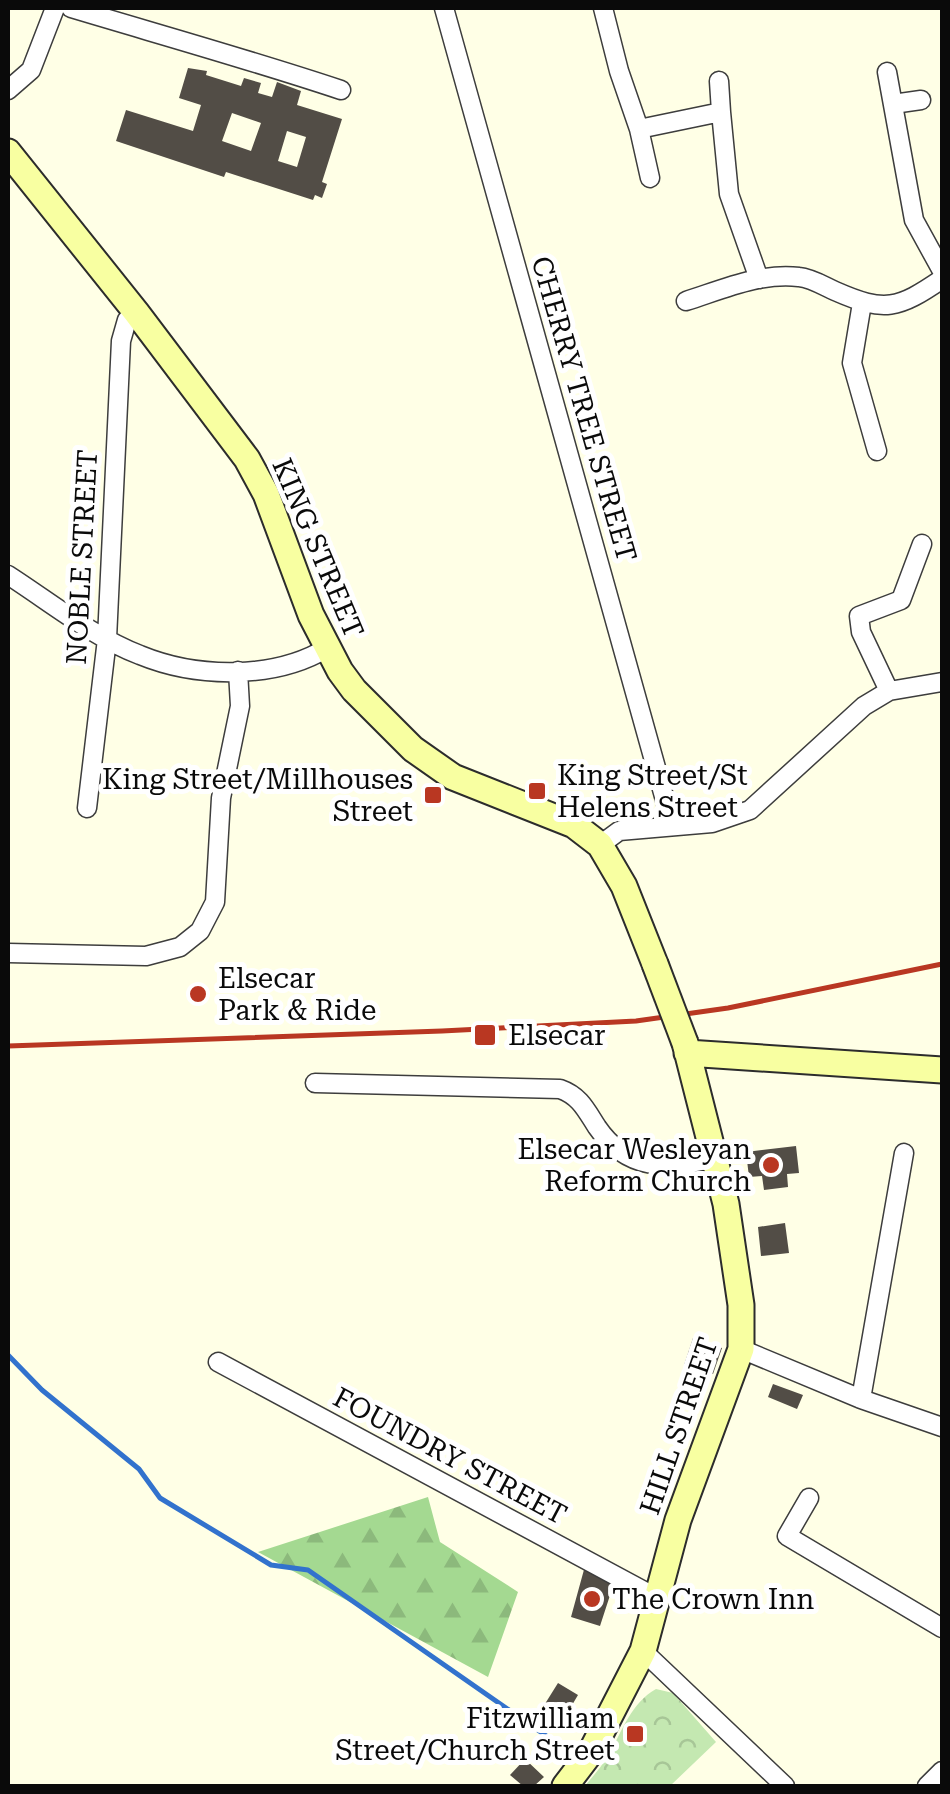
<svg xmlns="http://www.w3.org/2000/svg" width="950" height="1794" viewBox="0 0 950 1794" font-family="'Roboto Serif',serif">
<defs>
<pattern id="forest-firs" width="22" height="20" patternUnits="userSpaceOnUse" patternTransform="scale(2.5)"><rect width="22" height="20" fill="#a4d991"/><path d="M5 1l3.5 6h-7zM16 11l3.5 6h-7z" fill="#8cb97c"/></pattern>
<pattern id="park-crowns" width="20" height="18" patternUnits="userSpaceOnUse" patternTransform="scale(2.5)"><rect width="20" height="18" fill="#c4e8b1"/><path d="M2 6a3 3 0 1 1 6 0M12 15a3 3 0 1 1 6 0" fill="none" stroke="#a7c697"/></pattern>
</defs>
<rect width="100%" height="100%" fill="#ffffe6"/>
<path fill="url(#forest-firs)" d="M 428,1497 L 440,1542 L 518,1592 L 488,1677 L 258,1552 Z"/>
<path fill="url(#park-crowns)" d="M 656,1689 L 673,1693 L 716,1742 L 670,1786 L 585,1786 C 593,1776 603,1765 609,1754 C 623,1730 631,1703 656,1689 Z"/>
<g fill="none" stroke-linecap="round" stroke-linejoin="round">
<path stroke="#3272cd" stroke-width="5" d="M 8,1355 L 42,1390 L 139,1469 L 160,1498 L 271,1565 L 308,1570 L 565,1749"/>
</g>
<path fill="#524d46" fill-rule="evenodd" d="M 188,68 L 207,71 L 206,75 L 241,86 L 244,78 L 261,83 L 258,93 L 272,97 L 277,82 L 301,91 L 297,105 L 342,119 L 322,182 L 327,184 L 322,198 L 315,195 L 313,200 L 226,172 L 224,177 L 116,141 L 126,110 L 193,131 L 201,105 L 179,98 ZM 232,113 L 261,123 L 251,151 L 222,141 ZM 287,131 L 306,137 L 297,167 L 278,161 Z
M 796,1146 L 799,1173 L 787,1174 L 788,1187 L 764,1190 L 762,1176 L 749,1177 L 746,1152 Z
M 785,1223 L 789,1253 L 761,1256 L 758,1227 Z
M 693,1338 L 722,1348 L 713,1374 L 684,1365 Z
M 773,1384 L 803,1395 L 797,1409 L 768,1397 Z
M 585,1566 L 614,1583 L 600,1626 L 571,1617 Z
M 558,1683 L 578,1695 L 559,1727 L 538,1715 Z
M 525,1759 L 544,1777 L 534,1786 L 523,1786 L 510,1775 Z"/>
<g fill="none" stroke-linecap="round" stroke-linejoin="round">
<g stroke="#3d3d3d" stroke-width="21">
<path id="street" d="M 71,8 C 161,35 251,60 341,90
M 444,8 L 672,825
M 603,8 L 619,71 L 639,129 L 721,112 L 729,194 L 759,279
M 887,72 L 914,220 L 942,271
M 719,81 L 721,112
M 8,90 L 31,70 L 55,8
M 893,104 L 921,100
M 639,129 L 650,178
M 686,301 C 721,290 761,272 799,277 C 811,278 824,286 835,291 C 885,313 898,309 942,279
M 862,303 L 852,363 L 877,451
M 8,575 C 50,602 93,637 140,655 C 196,678 274,680 327,648
M 889,691 L 861,632 L 859,616 L 901,600 L 922,544
M 87,808 L 107,639 L 121,341 L 127,320 L 136,312
M 600,845 L 619,831 L 712,823 L 750,810 L 864,706 L 889,691 L 942,682
M 8,953 L 146,956 L 180,947 L 200,931 L 215,902 L 221,798 L 240,706 L 238,671
M 315,1083 L 560,1089 C 580,1096 586,1110 597,1127 C 627,1171 667,1170 714,1158
M 741,1349 L 861,1399 L 942,1427
M 218,1362 L 657,1598
M 861,1399 L 904,1153
M 809,1498 L 787,1536 L 942,1628
M 643,1651 L 785,1786
M 927,1786 L 942,1771"/>
</g>
<g stroke="#2c2c2c" stroke-width="29">
<path id="secondary" d="M 8,152 L 136,312 L 247,459 L 266,494 L 311,615 L 340,671 L 354,690 L 413,749 L 453,777 L 574,825 L 600,845 L 624,886 L 655,964
M 687,1053 L 942,1070
M 565,1786 L 591,1752 L 643,1651 L 678,1520 L 741,1349 L 741,1305 L 726,1204 L 685,1043"/>
</g>
<use href="#street" stroke="#fff" stroke-width="18"/>
<use href="#secondary" stroke="#f8ffa1" stroke-width="25"/>
<path stroke="#b93722" stroke-width="5" d="M 8,1046 L 442,1031 L 636,1021 L 728,1008 L 942,964"/>
<g stroke="#2c2c2c" stroke-width="29" stroke-linecap="butt">
<path id="secondary-bridge" d="M 655,964 L 685,1043"/>
</g>
<use href="#secondary-bridge" stroke="#f8ffa1" stroke-width="25"/>
</g>
<g fill="#b93722" stroke="#fff" stroke-width="4">
<rect x="527" y="781" width="20" height="20" rx="5"/>
<rect x="423" y="785" width="20" height="20" rx="5"/>
<circle cx="198" cy="994" r="10"/>
<rect x="473" y="1023" width="24" height="24" rx="5"/>
<circle cx="771" cy="1165" r="10"/>
<circle cx="592" cy="1599" r="10"/>
<rect x="625" y="1724" width="20" height="20" rx="5"/>
</g>
<g text-anchor="middle" dominant-baseline="central" stroke-width="10" stroke-linejoin="round" paint-order="stroke">
<g font-size="28" fill="#0a0a0a" stroke="#fff">
<text transform="translate(584 409) rotate(74)">CHERRY TREE STREET</text>
<text transform="translate(318 548) rotate(67)">KING STREET</text>
<text transform="translate(82 557) rotate(-87)">NOBLE STREET</text>
<text transform="translate(679 1426) rotate(-71)">HILL STREET</text>
<text transform="translate(450 1456) rotate(28)">FOUNDRY STREET</text>
</g>
<g font-size="28" fill="#0a0a0a" stroke="#fff" text-anchor="start">
<text x="557" y="775">King Street/St<tspan x="557" dy="32">Helens Street</tspan></text>
<text x="413" y="779" text-anchor="end">King Street/Millhouses<tspan x="413" dy="32">Street</tspan></text>
<text x="218" y="978">Elsecar<tspan x="218" dy="32">Park &amp; Ride</tspan></text>
<text x="508" y="1035">Elsecar</text>
<text x="751" y="1149" text-anchor="end">Elsecar Wesleyan<tspan x="751" dy="32">Reform Church</tspan></text>
<text x="612" y="1599">The Crown Inn</text>
<text x="615" y="1718" text-anchor="end">Fitzwilliam<tspan x="615" dy="32">Street/Church Street</tspan></text>
</g>
</g>
<rect width="950" height="1794" fill="none" stroke="#0a0a0a" stroke-width="20"/>
</svg>
